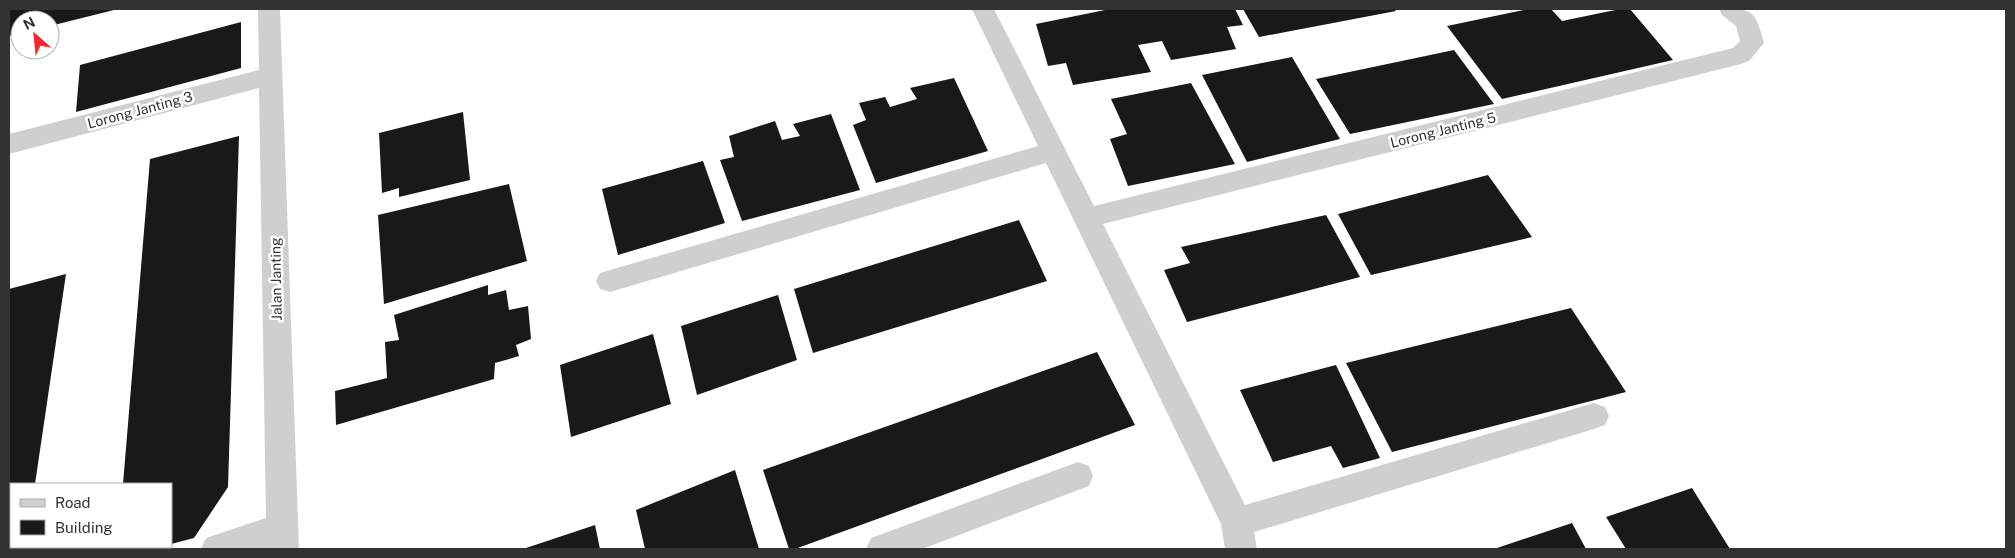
<svg xmlns="http://www.w3.org/2000/svg" width="2015" height="558" viewBox="0 0 2015 558" font-family="'Public Sans',sans-serif">
<rect width="100%" height="100%" fill="#fff"/>
<path fill="#191919" d="M 9,9 L 118,9 L 50,26 L 50,20 L 20,20 L 20,33 L 9,36 Z
M 1110,9 L 1235,9 L 1243,25 L 1227,27 L 1236,49 L 1171,60 L 1162,41 L 1138,45 L 1151,72 L 1073,85 L 1066,63 L 1048,66 L 1036,24 Z
M 1243,9 L 1394,9 L 1396,11 L 1259,37 Z
M 1528,9 L 1551,9 L 1562,21 L 1620,9 L 1630,9 L 1673,60 L 1502,99 L 1447,26 Z
M 241,22 L 241,68 L 76,112 L 80,65 Z
M 1454,50 L 1494,104 L 1350,134 L 1316,79 Z
M 1292,57 L 1340,139 L 1247,162 L 1202,75 Z
M 954,78 L 988,151 L 876,183 L 853,125 L 866,120 L 859,103 L 885,97 L 890,107 L 917,99 L 910,88 Z
M 1191,83 L 1235,164 L 1128,186 L 1110,139 L 1127,134 L 1111,99 Z
M 463,112 L 470,180 L 399,197 L 399,188 L 382,193 L 379,133 Z
M 831,114 L 860,190 L 742,221 L 720,160 L 734,157 L 729,136 L 775,121 L 782,140 L 800,136 L 793,124 Z
M 239,136 L 228,487 L 194,538 L 171,544 L 171,484 L 123,484 L 150,159 Z
M 703,161 L 725,223 L 618,255 L 602,189 Z
M 1488,175 L 1532,237 L 1371,275 L 1338,214 Z
M 509,184 L 527,261 L 384,304 L 378,215 Z
M 1326,215 L 1360,277 L 1187,322 L 1164,270 L 1190,263 L 1181,247 Z
M 1019,220 L 1047,281 L 813,353 L 794,289 Z
M 66,274 L 35,484 L 11,484 L 11,547 L 26,547 L 26,549 L 9,549 L 9,289 Z
M 488,285 L 488,295 L 506,290 L 509,310 L 528,306 L 531,339 L 516,345 L 519,356 L 495,363 L 494,379 L 336,425 L 335,391 L 387,378 L 385,342 L 399,340 L 394,315 Z
M 778,295 L 797,360 L 697,395 L 681,326 Z
M 1571,308 L 1626,392 L 1392,452 L 1346,363 Z
M 653,334 L 671,404 L 571,437 L 560,365 Z
M 1097,352 L 1135,425 L 795,549 L 789,549 L 763,470 Z
M 1336,365 L 1380,458 L 1343,468 L 1331,446 L 1273,462 L 1240,390 Z
M 735,470 L 759,549 L 645,549 L 636,510 Z
M 1692,488 L 1730,549 L 1626,549 L 1606,517 Z
M 1572,523 L 1586,549 L 1494,549 Z
M 595,525 L 600,549 L 523,549 Z
M 118,547 L 160,547 L 154,549 L 118,549 Z"/>
<g fill="none" stroke-linecap="round" stroke-linejoin="round">
<path fill="#cfcfcf" fill-rule="evenodd" d="M 258,9 L 280,9 L 299,549 L 201,549 L 206,538 L 266,518 L 259,88 L 9,154 L 9,134 L 259,70 Z
M 972,9 L 994,9 L 1094,206 L 1733,48 L 1740,41 L 1736,26 L 1722,15 L 1719,9 C 1753,9 1755,9 1764,43 L 1749,61 L 1741,64 L 1103,224 L 1245,505 L 1594,403 L 1605,407 L 1609,416 L 1605,425 L 1594,429 L 1254,532 L 1257,549 L 1225,549 L 1221,524 L 1046,163 L 610,292 L 600,289 L 596,281 L 600,273 L 610,270 L 1038,146 Z
M 1078,462 L 1089,466 L 1093,476 L 1089,486 L 922,549 L 866,549 L 871,538 Z"/>
</g>
<g text-anchor="middle" dominant-baseline="central" stroke-width="5" stroke-linejoin="round" paint-order="stroke">
<g font-size="14" fill="#323232" stroke="#fff">
<text transform="translate(140 110) rotate(-15)">Lorong Janting 3</text>
<text transform="translate(1443 130) rotate(-14)">Lorong Janting 5</text>
<text transform="translate(276 279) rotate(-91)">Jalan Janting</text>
</g>
</g>
<rect width="2015" height="558" fill="none" stroke="#323232" stroke-width="20"/>
<rect x="10" y="483" width="162" height="65" fill="#ffffff" stroke="#adadad"/>
<rect x="20" y="499" width="25" height="8" fill="#cfcfcf" stroke="#adadad"/>
<text x="55" y="508" font-size="15" fill="#323232">Road</text>
<rect x="20" y="520" width="25" height="15" fill="#191919" stroke="#adadad"/>
<text x="55" y="533" font-size="15" fill="#323232">Building</text>
<g transform="translate(35 35) rotate(333)"><circle r="24" fill="#ffffff" stroke="#adadad"/>
<path d="M0-4L9 19L0 12L-9 19Z" fill="#f72631"/>
<text y="-8" font-size="14" font-weight="bold" text-anchor="middle" fill="#323232">N</text>
</g>
</svg>
